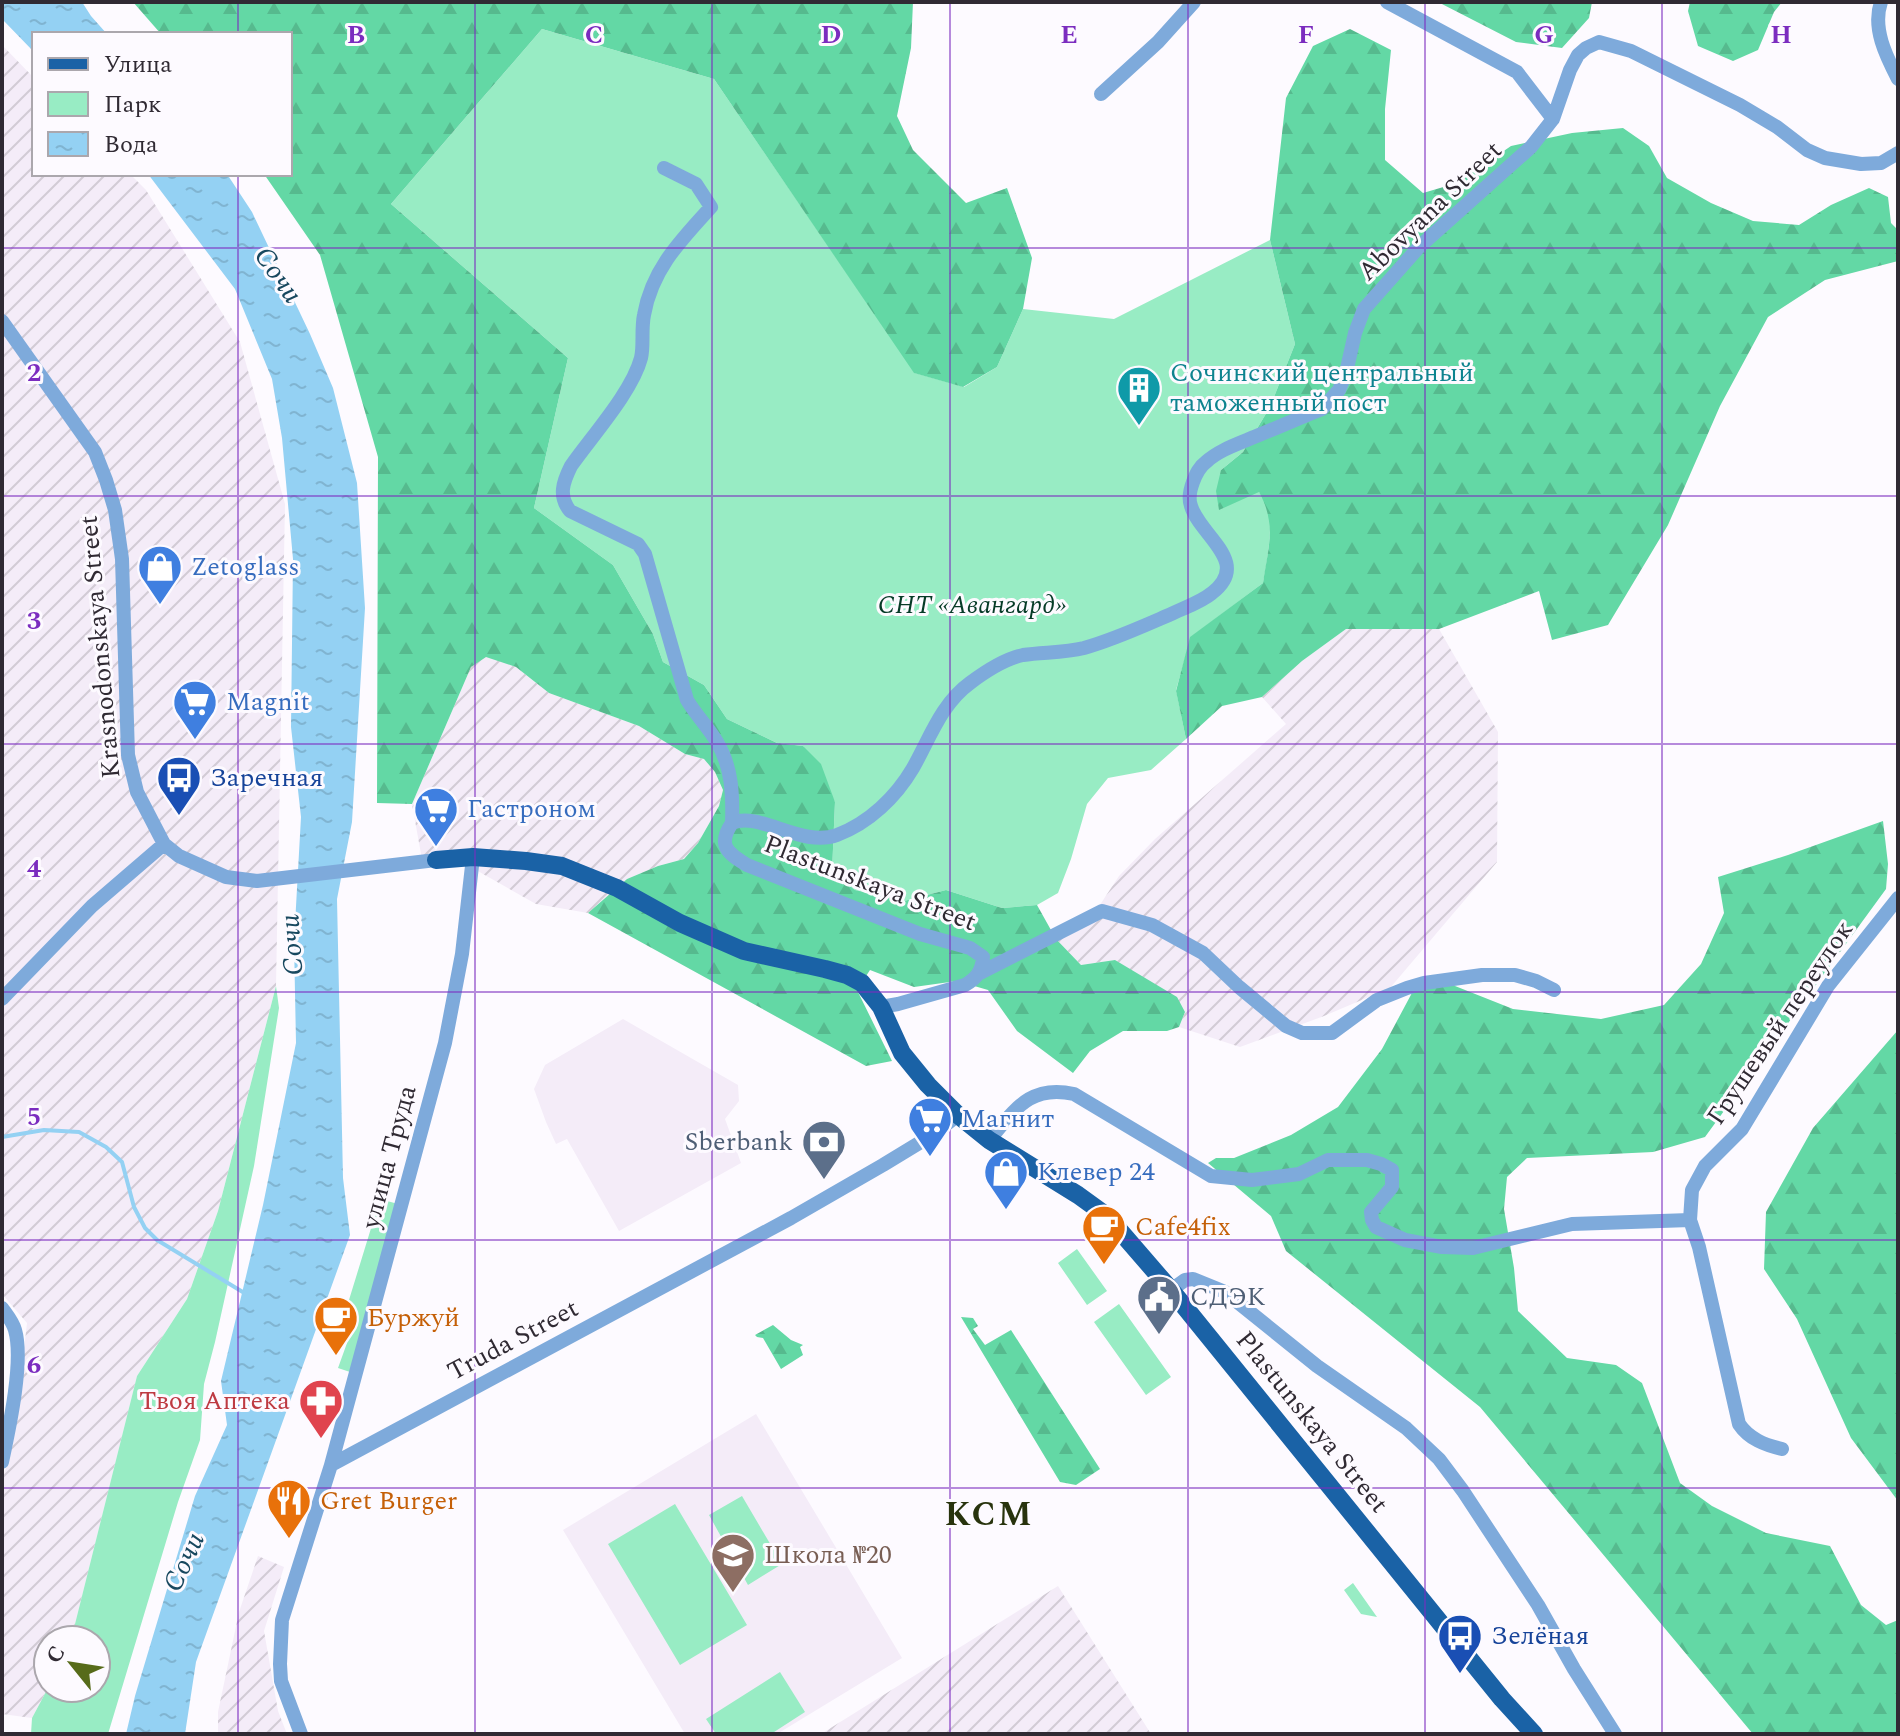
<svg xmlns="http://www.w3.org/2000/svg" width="1900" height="1736" viewBox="0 0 1900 1736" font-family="Spectral,serif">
<defs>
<pattern id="industrial-furrows" width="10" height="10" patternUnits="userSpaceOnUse" patternTransform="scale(2)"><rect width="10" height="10" fill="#f4ecf8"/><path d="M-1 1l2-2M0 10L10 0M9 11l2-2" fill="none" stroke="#d2cbd5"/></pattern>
<pattern id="forest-firs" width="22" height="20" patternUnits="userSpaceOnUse" patternTransform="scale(2)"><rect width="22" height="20" fill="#63d8a5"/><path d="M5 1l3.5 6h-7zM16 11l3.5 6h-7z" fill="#56ba8e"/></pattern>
<pattern id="water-ripples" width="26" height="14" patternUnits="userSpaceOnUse" patternTransform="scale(2)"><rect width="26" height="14" fill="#94d1f3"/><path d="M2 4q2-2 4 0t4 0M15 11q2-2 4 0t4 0" fill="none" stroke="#80b4d1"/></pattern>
</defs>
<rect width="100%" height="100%" fill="#fdfaff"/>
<path fill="#f4ecf8" d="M 623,1019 L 738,1085 L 739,1101 L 725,1119 L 741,1163 L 619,1231 L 567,1139 L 556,1144 L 546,1122 L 534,1089 L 545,1065 Z
M 756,1414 L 902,1658 L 777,1734 L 685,1734 L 563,1530 Z"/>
<path fill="url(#industrial-furrows)" d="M 2,45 L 34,78 L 34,174 L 130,174 L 146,190 L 240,342 L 285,504 L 276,986 L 218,1211 L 187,1299 L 137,1376 L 71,1640 L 48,1640 L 48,1688 L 32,1718 L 2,1714 L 2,1481 L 13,1444 L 27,1323 L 2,1294 Z
M 1346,629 L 1439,629 L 1498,732 L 1497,862 L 1390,988 L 1324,1016 L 1240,1047 L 1179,1027 L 1185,1012 L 1115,960 L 1081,965 L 1056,939 L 1088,923 L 1119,876 L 1155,839 L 1286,724 L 1262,697 L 1302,661 Z
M 485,656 L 516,667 L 549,693 L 639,726 L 685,754 L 704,759 L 715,772 L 723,790 L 719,806 L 698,843 L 684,859 L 658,866 L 627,879 L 588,913 L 536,904 L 460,861 L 423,865 L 412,804 L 471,667 Z
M 258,1556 L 284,1567 L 264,1631 L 278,1711 L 287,1734 L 218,1734 L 218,1712 L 239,1612 Z
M 1058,1586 L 1151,1734 L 821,1734 Z"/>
<path fill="#98ecc4" d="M 542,29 L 714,79 L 915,373 L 964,387 L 997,367 L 1023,309 L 1114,319 L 1270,240 L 1295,344 L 1270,407 L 1243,452 L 1221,470 C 1231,476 1251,484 1259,492 C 1278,511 1267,560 1263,583 L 1191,637 L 1176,690 L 1186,739 L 1151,770 L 1108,778 L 1087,804 L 1071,859 L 1058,893 L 1037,905 L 1002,908 L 946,890 L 904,901 L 855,890 L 832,872 L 835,802 L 803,746 L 777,743 L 727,719 L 704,685 L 663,662 L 653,634 L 613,565 L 534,508 L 568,358 L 391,204 Z
M 276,986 L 279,1008 L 254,1166 L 215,1342 L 204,1384 L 200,1440 L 178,1502 L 108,1734 L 31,1734 L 32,1718 L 48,1688 L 96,1688 L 96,1640 L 71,1640 L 137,1376 L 187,1299 L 218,1211 Z
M 380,1199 L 398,1204 L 350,1372 L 338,1368 L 347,1343 L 337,1339 Z
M 1077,1249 L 1107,1291 L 1087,1305 L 1058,1263 Z
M 1119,1304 L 1171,1377 L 1146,1395 L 1094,1322 Z
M 742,1496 L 782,1564 L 748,1585 L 709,1515 Z
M 675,1504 L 747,1625 L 680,1665 L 608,1544 Z
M 1353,1583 L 1377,1617 L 1361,1614 L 1344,1590 Z
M 780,1672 L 805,1712 L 771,1734 L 716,1734 L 706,1719 Z"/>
<path fill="url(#forest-firs)" d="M 133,2 L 913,2 L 911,48 L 897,116 L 913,150 L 966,203 L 1007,188 L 1032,258 L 1023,309 L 997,367 L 963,387 L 914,373 L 714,79 L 542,29 L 391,204 L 568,358 L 534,508 L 613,565 L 653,634 L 663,662 L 704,685 L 727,719 L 777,743 L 803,746 L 821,764 L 835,802 L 832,872 L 855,890 L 904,901 L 946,890 L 1002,908 L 1037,905 L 1056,939 L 1081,965 L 1115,960 L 1177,997 L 1185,1012 L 1179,1027 L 1167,1031 L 1123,1031 L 1090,1051 L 1073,1073 L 1017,1031 L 988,990 L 957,981 L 914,987 L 870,970 L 857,990 L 892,1061 L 866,1066 L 588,913 L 627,879 L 658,866 L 684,859 L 698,843 L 719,806 L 723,790 L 715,772 L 704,759 L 685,754 L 639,726 L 549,693 L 516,667 L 486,657 L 471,667 L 412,804 L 377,803 L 378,457 L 320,255 L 264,174 L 290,174 L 290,34 L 161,34 Z
M 1438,2 L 1592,2 L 1589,18 L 1562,48 L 1516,42 Z
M 1690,2 L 1782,2 L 1774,12 L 1758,50 L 1733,61 L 1698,46 L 1688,11 Z
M 1350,29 L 1391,50 L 1385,109 L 1385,160 L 1423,193 L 1457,183 L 1511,146 L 1572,133 L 1623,128 L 1649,146 L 1667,178 L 1711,203 L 1753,221 L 1799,225 L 1831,205 L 1869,188 L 1888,197 L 1891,223 L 1898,230 L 1898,261 L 1825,280 L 1768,317 L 1720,406 L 1668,525 L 1608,625 L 1552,640 L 1539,591 L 1439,629 L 1346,629 L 1302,661 L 1262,697 L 1222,706 L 1186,739 L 1176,691 L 1190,637 L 1263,583 C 1268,549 1277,524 1259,492 L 1219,510 L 1216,491 L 1221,470 L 1243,452 L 1270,407 L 1295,344 L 1270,240 L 1286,98 L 1313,46 Z
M 1883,821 L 1888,864 L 1886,889 L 1705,1137 L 1653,1152 L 1527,1158 L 1507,1177 L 1504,1209 L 1514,1268 L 1518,1311 L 1567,1358 L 1616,1365 L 1642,1383 L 1680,1483 L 1712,1506 L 1766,1533 L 1830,1546 L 1861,1605 L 1886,1625 L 1898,1620 L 1898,1734 L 1753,1734 L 1480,1407 L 1286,1251 L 1271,1216 L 1208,1163 L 1216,1158 L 1234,1158 L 1291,1135 L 1338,1107 L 1382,1049 L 1413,991 L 1450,984 L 1513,1009 L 1601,1019 L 1664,1005 L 1701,964 L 1724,913 L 1718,877 L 1788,855 Z
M 1898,1030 L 1898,1501 L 1851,1438 L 1797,1319 L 1764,1269 L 1766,1212 L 1813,1128 Z
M 961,1317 L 973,1318 L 978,1326 L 973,1329 L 985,1345 L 1011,1330 L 1100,1469 L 1076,1485 L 1060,1482 Z
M 773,1325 L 791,1340 L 803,1345 L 800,1347 L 803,1355 L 781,1369 L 763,1338 L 757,1337 L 755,1335 Z"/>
<path fill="url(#water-ripples)" d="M 2,2 L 82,2 L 91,16 L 107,34 L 34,34 L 34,52 L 2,19 Z
M 148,174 L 227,174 L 252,212 L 310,334 L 333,388 L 357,483 L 365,608 L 352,822 L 337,899 L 343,1178 L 350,1235 L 196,1662 L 185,1734 L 126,1734 L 135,1696 L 195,1496 L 227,1425 L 221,1381 L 263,1205 L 296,1043 L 294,942 L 301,817 L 291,727 L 293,559 L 282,438 L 272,379 L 235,289 Z"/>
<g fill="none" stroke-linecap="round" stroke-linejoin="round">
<path stroke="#94d1f3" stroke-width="4" d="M 2,1137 L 44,1130 L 79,1132 L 106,1147 L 122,1162 L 134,1207 L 145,1228 L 157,1240 L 246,1294"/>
<path stroke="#7eaadb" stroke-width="14" d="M 1387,2 L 1517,72 L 1553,119
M 1881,2 C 1872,28 1886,56 1898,79
M 1101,94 L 1158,42 L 1194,2
M 664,168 L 696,184 L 711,207 C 681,240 652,269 644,315 C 641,329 644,346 641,358 C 632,392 592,436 571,466 C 563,482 558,496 570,511 L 638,544 L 645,554 L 687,700 C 696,715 708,727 717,742 C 732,767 733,795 732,823
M 2,321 L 95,452 L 106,480 L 115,510 L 122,559 L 128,755 L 137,792 L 164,844 L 179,856 L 226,877 L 257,881 L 436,860
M 980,973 L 1102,911 L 1152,925 L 1203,953 L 1239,987 L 1286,1026 L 1302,1033 L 1332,1033 L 1377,1000 L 1407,988 L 1424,983 L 1482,975 L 1515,975 L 1536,981 L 1554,990
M 2,999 L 92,906 L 164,844
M 881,1007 L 898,1004 L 965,985 C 977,978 982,971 983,957 L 970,948 L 920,934 L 747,865 C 727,853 717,845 732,823 C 759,811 802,848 837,835 C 869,823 896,797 913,768 C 930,738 941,704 970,683 C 986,671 1004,659 1023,655 C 1043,652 1064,653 1084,648 C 1113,640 1141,627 1169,615 C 1183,608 1200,603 1212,593 C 1252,562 1200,536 1191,506 C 1188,498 1190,490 1193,482 C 1196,474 1199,467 1206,462 C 1219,450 1238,444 1254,437 C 1277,428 1299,418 1322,409 L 1339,390 L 1346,373 L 1355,333 L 1364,309 L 1419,247 L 1531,147 L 1553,119 L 1570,70 L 1578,55 L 1586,48 L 1599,42 L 1631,51 L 1740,105 L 1777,127 L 1807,150 L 1825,158 L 1861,164 L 1881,163 L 1898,153
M 989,1140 C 1015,1110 1030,1084 1074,1094 L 1211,1176 L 1252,1180 L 1299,1174 L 1328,1160 L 1367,1160 L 1381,1164 L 1392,1170 L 1392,1187 L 1371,1212 L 1372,1220 L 1376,1227 L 1405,1240 L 1442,1247 L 1473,1248 L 1572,1224 L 1690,1220
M 1171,1290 L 1185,1280 L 1193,1279 L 1225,1292 L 1317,1366 L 1406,1428 L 1439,1459 L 1463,1491 L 1538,1605 L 1574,1669 L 1615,1734
M 2,1308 C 7,1315 13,1322 15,1330 C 24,1361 9,1429 2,1462
M 1782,1449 C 1765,1445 1749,1439 1739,1424 L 1699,1247 L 1690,1220 L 1692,1190 L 1705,1166 L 1742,1129 L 1828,986 L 1898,898
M 331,1465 L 791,1218 L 883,1165 L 934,1134 L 958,1115
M 301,1734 L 281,1681 L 280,1664 L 282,1620 L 331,1465 L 445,1043 L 462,954 L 473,857"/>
<path stroke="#1a62a6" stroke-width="18" d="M 436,860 L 473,857 L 526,861 L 562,866 L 617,888 L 680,923 L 744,951 L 825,969 L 847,975 L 862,983 L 881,1007 L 902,1053 L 928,1085 L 958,1115 L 989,1140 L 1078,1195 L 1107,1216 L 1171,1290 L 1502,1699 L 1534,1734"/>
</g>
<path fill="none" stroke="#7b2cbf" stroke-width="2" stroke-opacity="0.55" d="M 238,2 L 238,34M 475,2 L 475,1734M 712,2 L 712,1734M 950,2 L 950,1734M 1188,2 L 1188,1734M 1425,2 L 1425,1734M 1662,2 L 1662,1734M 238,174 L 238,1734M 2,248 L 1898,248M 2,496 L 1898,496M 2,744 L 1898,744M 2,992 L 1898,992M 2,1240 L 1898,1240M 2,1488 L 1898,1488"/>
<defs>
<g id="building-pin" transform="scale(2.3)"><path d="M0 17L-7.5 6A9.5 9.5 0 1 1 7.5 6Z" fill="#0f9aa8" stroke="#fdfaff"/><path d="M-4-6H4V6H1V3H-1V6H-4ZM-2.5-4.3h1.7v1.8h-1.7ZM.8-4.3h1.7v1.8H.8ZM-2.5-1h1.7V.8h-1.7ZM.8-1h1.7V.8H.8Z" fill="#fff"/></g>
<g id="shop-pin" transform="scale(2.3)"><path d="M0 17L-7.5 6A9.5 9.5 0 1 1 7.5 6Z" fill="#3f7fe0" stroke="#fdfaff"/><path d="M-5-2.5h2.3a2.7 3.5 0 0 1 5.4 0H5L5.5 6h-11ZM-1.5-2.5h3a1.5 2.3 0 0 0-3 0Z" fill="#fff"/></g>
<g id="supermarket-pin" transform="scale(2.3)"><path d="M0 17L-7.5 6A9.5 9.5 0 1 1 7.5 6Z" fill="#3f7fe0" stroke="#fdfaff"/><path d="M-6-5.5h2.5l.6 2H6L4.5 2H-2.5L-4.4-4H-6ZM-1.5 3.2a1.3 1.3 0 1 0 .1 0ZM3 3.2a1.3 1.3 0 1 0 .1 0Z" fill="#fff"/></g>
<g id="bus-pin" transform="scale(2.3)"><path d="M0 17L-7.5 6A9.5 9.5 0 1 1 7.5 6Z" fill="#1a4fb4" stroke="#fdfaff"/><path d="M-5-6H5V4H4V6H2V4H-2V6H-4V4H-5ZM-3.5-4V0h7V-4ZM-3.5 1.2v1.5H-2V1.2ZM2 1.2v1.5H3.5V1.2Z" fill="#fff"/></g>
<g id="bank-pin" transform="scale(2.3)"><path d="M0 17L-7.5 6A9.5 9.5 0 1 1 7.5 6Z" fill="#5c6f8a" stroke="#fdfaff"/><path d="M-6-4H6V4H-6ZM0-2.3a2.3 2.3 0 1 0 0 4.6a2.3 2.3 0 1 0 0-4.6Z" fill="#fff"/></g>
<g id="cafe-pin" transform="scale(2.3)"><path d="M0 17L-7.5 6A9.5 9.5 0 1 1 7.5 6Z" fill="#e8710a" stroke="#fdfaff"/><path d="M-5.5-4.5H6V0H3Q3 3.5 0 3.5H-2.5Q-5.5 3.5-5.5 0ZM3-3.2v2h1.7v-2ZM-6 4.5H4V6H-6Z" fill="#fff"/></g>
<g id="civic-pin" transform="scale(2.3)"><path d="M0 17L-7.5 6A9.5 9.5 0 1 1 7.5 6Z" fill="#5c6f8a" stroke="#fdfaff"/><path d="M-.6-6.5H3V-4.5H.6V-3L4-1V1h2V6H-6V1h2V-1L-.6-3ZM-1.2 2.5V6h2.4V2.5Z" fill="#fff"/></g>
<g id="pharmacy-pin" transform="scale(2.3)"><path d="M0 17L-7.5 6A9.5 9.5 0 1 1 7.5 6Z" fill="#e0444e" stroke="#fdfaff"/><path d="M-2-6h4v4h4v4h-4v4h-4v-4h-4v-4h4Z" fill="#fff"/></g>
<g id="restaurant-pin" transform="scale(2.3)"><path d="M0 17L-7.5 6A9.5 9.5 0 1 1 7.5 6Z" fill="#e8710a" stroke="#fdfaff"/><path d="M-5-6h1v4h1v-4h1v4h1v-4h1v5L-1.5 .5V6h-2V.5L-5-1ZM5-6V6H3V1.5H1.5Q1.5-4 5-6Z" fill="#fff"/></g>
<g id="school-pin" transform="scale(2.3)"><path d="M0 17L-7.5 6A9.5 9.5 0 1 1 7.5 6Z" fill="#8d6e63" stroke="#fdfaff"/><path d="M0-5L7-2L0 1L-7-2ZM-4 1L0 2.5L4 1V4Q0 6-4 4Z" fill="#fff"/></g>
</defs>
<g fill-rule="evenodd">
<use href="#building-pin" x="1139" y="388"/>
<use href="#shop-pin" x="160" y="567"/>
<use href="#supermarket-pin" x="195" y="702"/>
<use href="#bus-pin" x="179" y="778"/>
<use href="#supermarket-pin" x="436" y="809"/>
<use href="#supermarket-pin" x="930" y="1119"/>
<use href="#bank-pin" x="824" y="1142"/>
<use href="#shop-pin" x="1006" y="1172"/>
<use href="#cafe-pin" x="1104" y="1227"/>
<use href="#civic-pin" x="1159" y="1297"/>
<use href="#cafe-pin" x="336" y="1318"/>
<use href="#pharmacy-pin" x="321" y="1401"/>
<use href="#restaurant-pin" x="289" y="1501"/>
<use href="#school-pin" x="733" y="1555"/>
<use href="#bus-pin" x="1460" y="1636"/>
</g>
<g text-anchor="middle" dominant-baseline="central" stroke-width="6" stroke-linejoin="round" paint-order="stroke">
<g font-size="26" fill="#302a33" stroke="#fdfaff">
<text transform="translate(1430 211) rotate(-44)">Abovyana Street</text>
<text transform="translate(100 647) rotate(-95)">Krasnodonskaya Street</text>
<text transform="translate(870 883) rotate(21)">Plastunskaya Street</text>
<text transform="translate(1780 1023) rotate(-56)">Грушевый переулок</text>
<text transform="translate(389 1157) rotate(-75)">улица Труда</text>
<text transform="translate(513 1340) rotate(-28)">Truda Street</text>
<text transform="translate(1312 1422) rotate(51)">Plastunskaya Street</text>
</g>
<g font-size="26" fill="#0d838f" stroke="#fdfaff" text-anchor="start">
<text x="1170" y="373">Сочинский центральный<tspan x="1170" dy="30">таможенный пост</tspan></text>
</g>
<g font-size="26" fill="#366cbe" stroke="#fdfaff" text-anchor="start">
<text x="191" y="567">Zetoglass</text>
<text x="226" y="702">Magnit</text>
<text x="467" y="809">Гастроном</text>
<text x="961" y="1119">Магнит</text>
<text x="1037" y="1172">Клевер 24</text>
</g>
<g font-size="26" font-style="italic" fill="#063b27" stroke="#fdfaff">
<text x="972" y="605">СНТ «Авангард»</text>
</g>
<g font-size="26" fill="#164399" stroke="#fdfaff" text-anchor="start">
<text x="210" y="778">Заречная</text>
<text x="1491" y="1636">Зелёная</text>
</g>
<g font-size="26" fill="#4e5e75" stroke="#fdfaff" text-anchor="end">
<text x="793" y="1142">Sberbank</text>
<text x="1190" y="1297" text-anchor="start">СДЭК</text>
</g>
<g font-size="26" fill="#c56008" stroke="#fdfaff" text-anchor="start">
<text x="1135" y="1227">Cafe4fix</text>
<text x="367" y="1318">Буржуй</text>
<text x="320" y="1501">Gret Burger</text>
</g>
<g font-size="26" fill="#be3a42" stroke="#fdfaff" text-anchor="end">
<text x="290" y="1401">Твоя Аптека</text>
</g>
<g font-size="26" fill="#785e54" stroke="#fdfaff" text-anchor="start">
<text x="764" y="1555">Школа №20</text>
</g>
<g font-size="28" font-style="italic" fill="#18485f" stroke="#fdfaff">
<text transform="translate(278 275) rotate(55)">Сочи</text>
<text transform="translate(292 945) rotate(-94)">Сочи</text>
<text transform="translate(184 1562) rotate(-65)">Сочи</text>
</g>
<g font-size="34" font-weight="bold" letter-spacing="2" fill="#28330d" stroke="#fdfaff">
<text x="989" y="1515">КСМ</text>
</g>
</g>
<g font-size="26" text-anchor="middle" font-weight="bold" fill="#7b2cbf" stroke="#fdfaff" stroke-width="6" stroke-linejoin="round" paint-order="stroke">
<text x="356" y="43">B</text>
<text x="594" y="43">C</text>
<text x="831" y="43">D</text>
<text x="1069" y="43">E</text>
<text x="1306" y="43">F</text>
<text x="1544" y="43">G</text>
<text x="1781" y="43">H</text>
<text x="34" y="381">2</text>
<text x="34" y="629">3</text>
<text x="34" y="877">4</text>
<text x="34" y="1125">5</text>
<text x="34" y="1373">6</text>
</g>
<rect width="1900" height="1736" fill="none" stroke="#302a33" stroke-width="8"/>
<rect x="32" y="32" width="260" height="144" fill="#fdfaff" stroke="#aba7ad" stroke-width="2"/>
<rect x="48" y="58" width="40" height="12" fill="#1a62a6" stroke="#aba7ad" stroke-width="2"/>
<text x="104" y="72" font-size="24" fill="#302a33">Улица</text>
<rect x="48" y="92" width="40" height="24" fill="#98ecc4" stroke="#aba7ad" stroke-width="2"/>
<text x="104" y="112" font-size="24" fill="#302a33">Парк</text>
<rect x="48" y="132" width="40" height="24" fill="url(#water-ripples)" stroke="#aba7ad" stroke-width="2"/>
<text x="104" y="152" font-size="24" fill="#302a33">Вода</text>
<g transform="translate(72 1664) rotate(300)"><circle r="38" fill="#fdfaff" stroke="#aba7ad" stroke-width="2"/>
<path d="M0-6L14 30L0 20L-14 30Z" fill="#576b1a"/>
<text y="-12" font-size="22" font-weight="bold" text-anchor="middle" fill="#302a33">С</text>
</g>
</svg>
